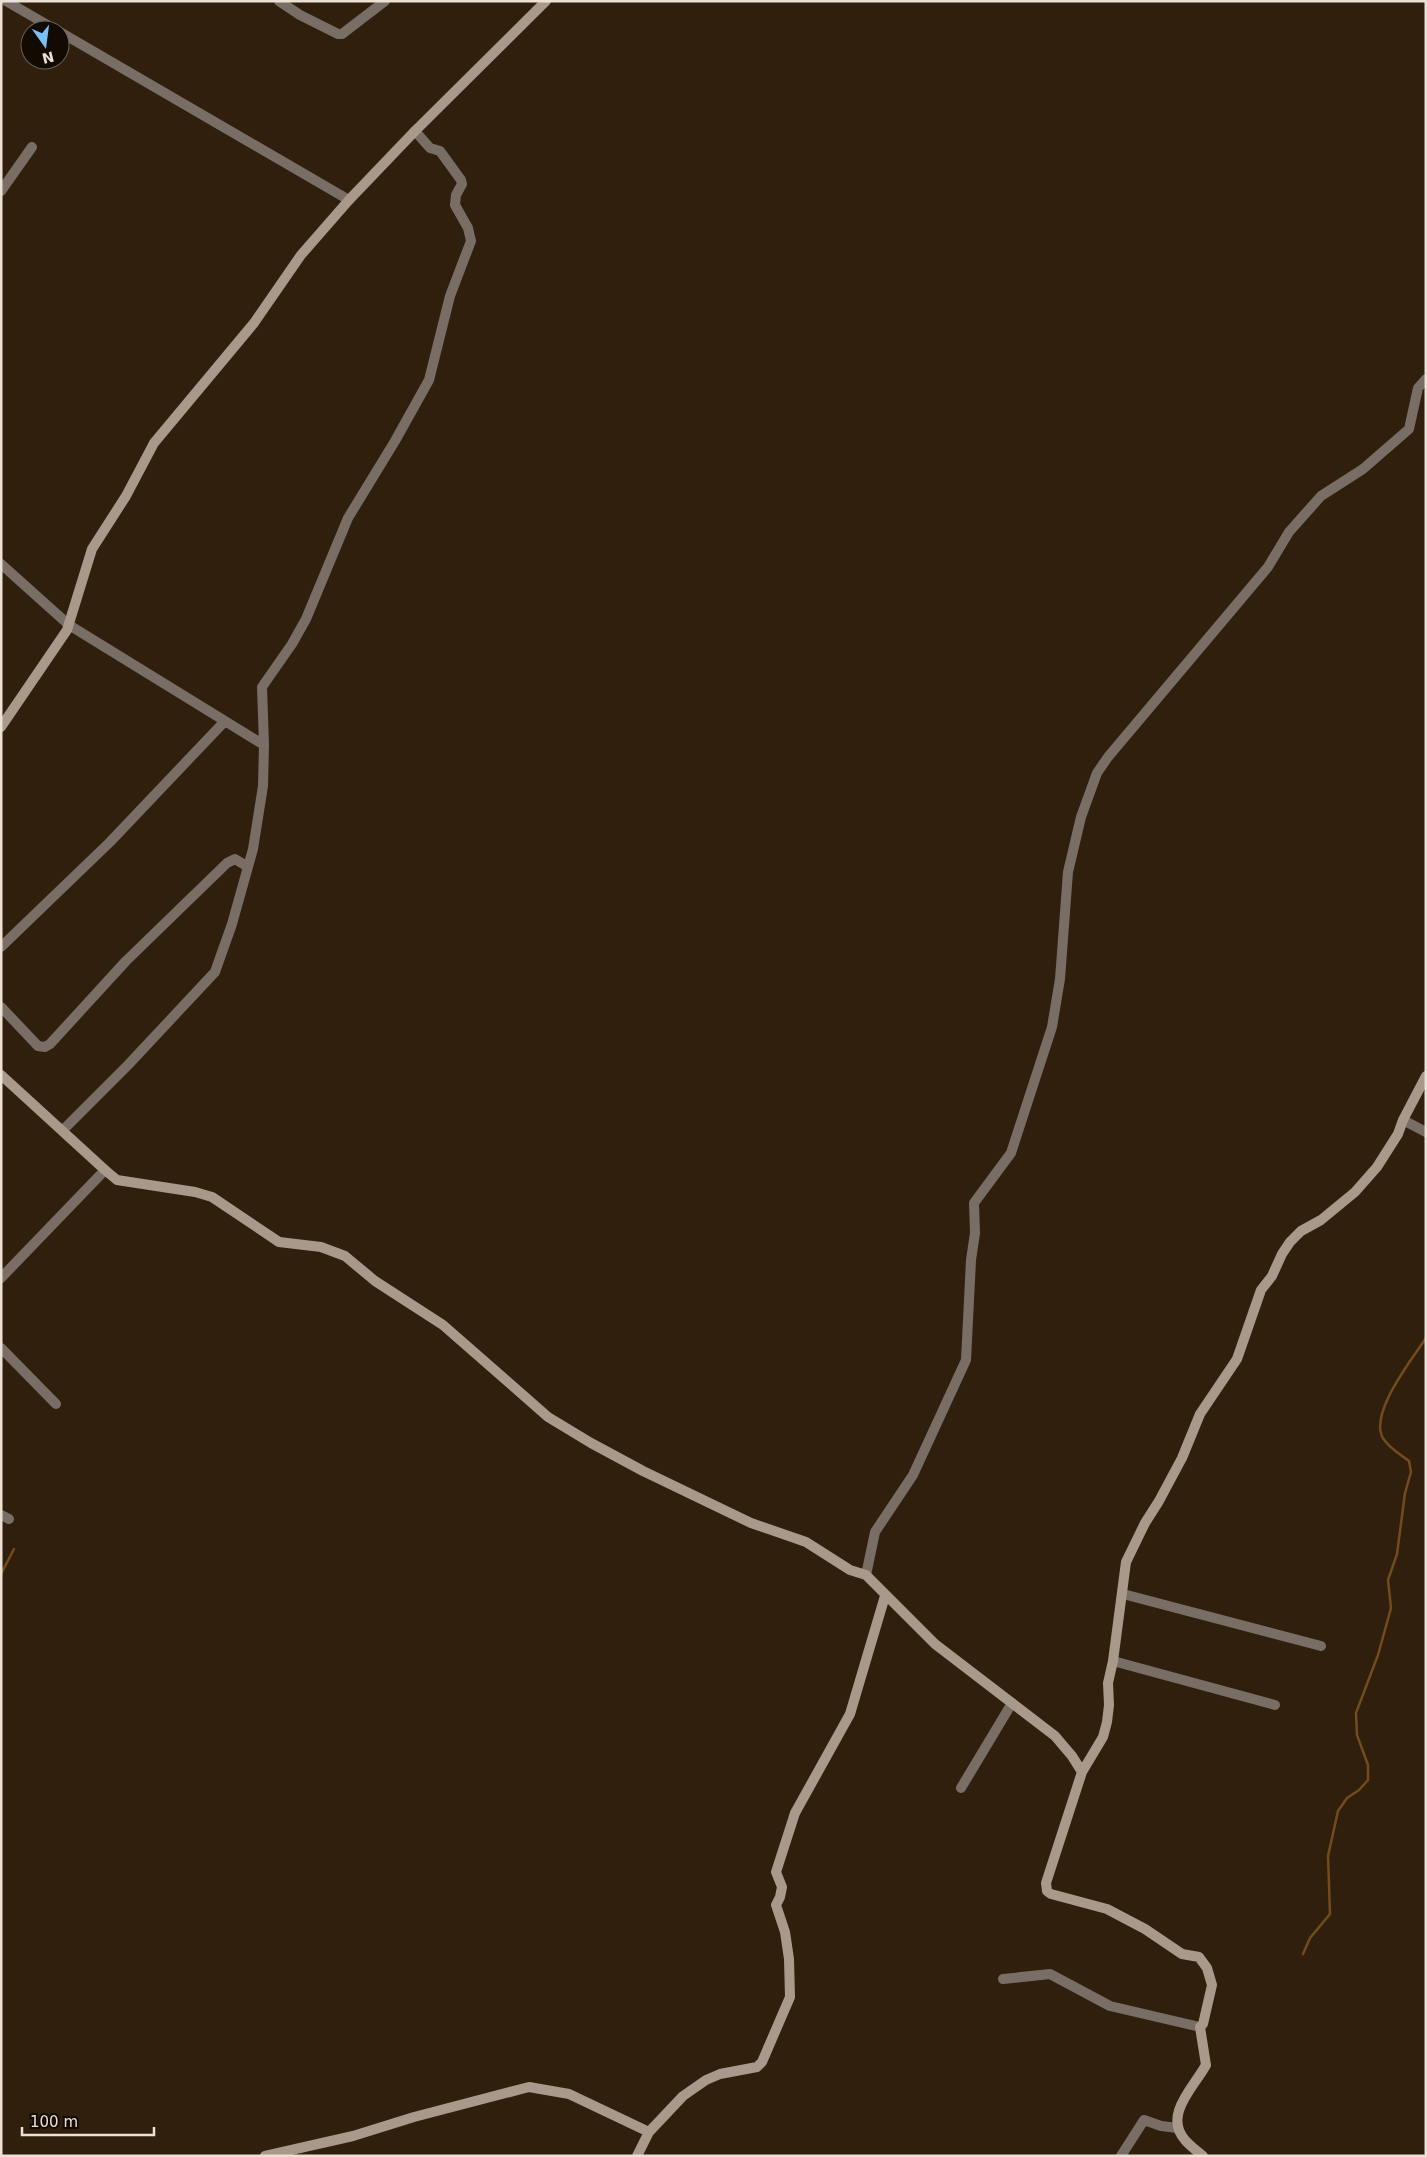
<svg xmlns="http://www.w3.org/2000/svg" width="1427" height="2157" viewBox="0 0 1427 2157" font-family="'DejaVu Sans',sans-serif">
<rect width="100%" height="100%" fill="#301f0d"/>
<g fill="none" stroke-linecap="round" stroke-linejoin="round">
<path stroke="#744b1d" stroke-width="2.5" d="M 1,1574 L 14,1549
M 1303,1954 L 1310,1938 L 1330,1914 L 1328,1856 L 1338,1811 L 1347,1798 L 1359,1790 L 1368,1780 L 1368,1765 L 1357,1735 L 1356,1713 L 1378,1655 L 1391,1608 L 1388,1580 L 1397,1554 L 1405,1493 L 1411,1472 L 1409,1461 C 1401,1455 1391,1449 1385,1441 C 1365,1418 1412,1359 1426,1338"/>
<path stroke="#786e66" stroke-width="10" d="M 6,1 L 56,30
M 279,1 L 300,15 L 338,34 L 342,34 L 385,1
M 60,32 L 349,200
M 1,191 L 32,147
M 1,564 L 69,625 L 264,745
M 1,947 L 110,842 L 225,721
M 1,1007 L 38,1046 L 45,1047 L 50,1044 L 126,961 L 227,863 L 235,859 L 248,867
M 1403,1120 L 1426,1132
M 63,1130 L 128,1065 L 215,972 L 232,924 L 253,849 L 263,786 L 264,745 L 262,687 L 292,644 L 306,619 L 348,518 L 395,441 L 429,380 L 450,296 L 471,241 L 468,228 L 455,205 L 456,195 L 462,184 L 461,180 L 440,151 L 430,148 L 415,131
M 1,1278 L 105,1170
M 1,1348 L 56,1404
M 1,1515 L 9,1519
M 866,1575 L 875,1532 L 913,1475 L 966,1360 L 971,1260 L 975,1233 L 974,1203 L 1011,1153 L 1052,1027 L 1060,979 L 1068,872 L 1081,817 L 1097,773 L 1108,757 L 1268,567 L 1289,532 L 1321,496 L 1363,469 L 1409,429 L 1418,388 L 1426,379
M 1123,1594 L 1321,1646
M 1113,1661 L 1275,1705
M 961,1788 L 1012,1703
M 1003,1979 L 1050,1974 L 1110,2006 L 1200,2027
M 1121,2156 L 1144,2120 L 1161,2126 L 1178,2128"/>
<path stroke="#a8998b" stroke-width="10" d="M 1,727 L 67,630 L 92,549 L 126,496 L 154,443 L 254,323 L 301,255 L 349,200 L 415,131 L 546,1
M 1,1075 L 105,1170 L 117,1180 L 195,1192 L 212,1197 L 279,1242 L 321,1247 L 345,1256 L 375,1281 L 443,1325 L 548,1417 L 591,1443 L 643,1471 L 751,1523 L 806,1542 L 850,1570 L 866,1575 L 935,1644 L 1055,1736 L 1072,1756 L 1082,1772
M 265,2156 L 353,2136 L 414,2117 L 529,2087 L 569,2094 L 649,2132
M 637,2156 L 649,2132 L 683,2096 L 706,2080 L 720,2074 L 757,2067 L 762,2062 L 790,1997 L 789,1959 L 785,1932 L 776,1905 L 780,1897 L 782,1887 L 776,1872 L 795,1813 L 850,1714 L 885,1596
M 1203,2156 C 1197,2151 1190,2146 1185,2140 C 1163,2115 1194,2087 1206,2065 L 1200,2027 L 1203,2024 L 1212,1985 L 1207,1968 L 1199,1957 L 1182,1954 L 1145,1929 L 1107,1909 L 1051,1894 L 1047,1891 L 1046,1883 L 1082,1772 L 1103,1737 L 1107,1722 L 1109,1705 L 1108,1683 L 1113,1661 L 1126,1562 L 1145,1523 L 1159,1501 L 1182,1458 L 1200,1414 L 1237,1359 L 1261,1290 L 1272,1276 L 1282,1254 L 1290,1242 L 1301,1231 L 1321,1220 L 1355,1192 L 1377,1167 L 1398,1134 L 1403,1120 L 1426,1076"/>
</g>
<rect width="1427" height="2157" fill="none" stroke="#ede1d6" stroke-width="5"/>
<g transform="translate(45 45) rotate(166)"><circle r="24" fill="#120b04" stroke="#6a6158"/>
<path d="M0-4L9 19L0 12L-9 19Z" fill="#7abff8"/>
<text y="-8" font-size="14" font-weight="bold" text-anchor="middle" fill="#ede1d6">N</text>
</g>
<path d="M22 2127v8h132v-8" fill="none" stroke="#ede1d6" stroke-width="2.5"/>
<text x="30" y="2127" font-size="15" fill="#ede1d6" stroke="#120b04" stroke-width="4" paint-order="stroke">100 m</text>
</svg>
